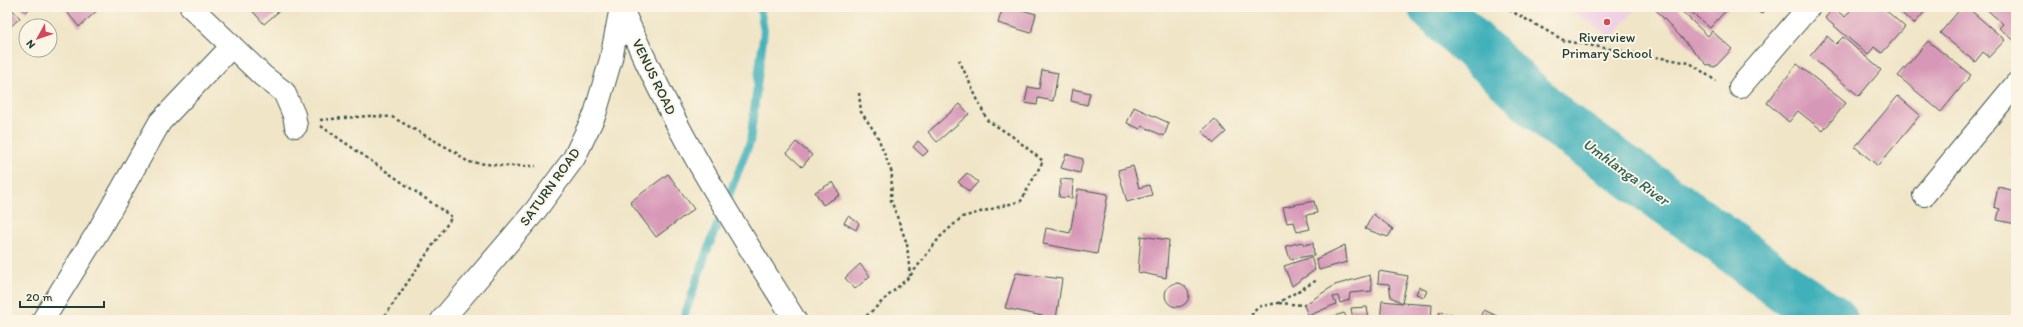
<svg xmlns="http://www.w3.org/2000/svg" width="2023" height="327" viewBox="0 0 2023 327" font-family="Itim,sans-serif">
<rect width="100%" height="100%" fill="#fcf5e5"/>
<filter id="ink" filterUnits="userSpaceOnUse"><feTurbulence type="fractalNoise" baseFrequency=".025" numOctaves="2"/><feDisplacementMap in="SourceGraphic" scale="8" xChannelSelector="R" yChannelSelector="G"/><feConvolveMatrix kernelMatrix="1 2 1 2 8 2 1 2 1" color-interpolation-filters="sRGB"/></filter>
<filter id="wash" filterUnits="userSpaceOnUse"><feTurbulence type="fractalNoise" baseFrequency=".012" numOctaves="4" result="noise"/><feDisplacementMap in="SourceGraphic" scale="16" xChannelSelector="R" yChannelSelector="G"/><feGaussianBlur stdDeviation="0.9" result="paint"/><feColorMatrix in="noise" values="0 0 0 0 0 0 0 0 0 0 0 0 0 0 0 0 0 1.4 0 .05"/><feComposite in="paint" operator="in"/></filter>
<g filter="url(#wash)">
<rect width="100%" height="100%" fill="#f0e5c7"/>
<path fill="#f0d0e5" d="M 1566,7 L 1637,7 L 1612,37 Z"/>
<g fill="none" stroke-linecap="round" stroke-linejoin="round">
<path stroke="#40b0ba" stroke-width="8" d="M 683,320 L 707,251 L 750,142 L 764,31 L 760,7"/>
<path stroke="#40b0ba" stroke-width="50" d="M 1433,7 L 1555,120 L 1713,233 L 1788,290 L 1833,320"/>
</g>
<g id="blocks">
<path fill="#d798b7" d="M 7,7 L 10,7 L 20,18 L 7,30 Z
M 20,7 L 31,7 L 26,12 Z
M 63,7 L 101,7 L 79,27 Z
M 249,7 L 284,7 L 264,24 Z
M 1003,7 L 1012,7 L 1036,14 L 1031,33 L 998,23 Z
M 1653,7 L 1666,7 L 1669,10 L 1671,7 L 1677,7 L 1708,36 L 1712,31 L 1732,49 L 1715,67 L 1707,65 Z
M 1685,7 L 1729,7 L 1710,28 Z
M 1753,7 L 1768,7 L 1761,14 Z
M 1853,7 L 1882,7 L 1905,27 L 1882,53 L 1874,47 L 1868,55 L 1825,18 L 1833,8 L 1845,17 Z
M 1895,7 L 1929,7 L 1914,24 Z
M 1962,7 L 1967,7 L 2005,40 L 1989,57 L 1983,52 L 1975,62 L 1940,33 Z
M 1984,7 L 2016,7 L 2016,42 L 1999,28 L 2003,24 Z
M 1827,36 L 1836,44 L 1843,37 L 1881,70 L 1859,96 L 1810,56 Z
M 1928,41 L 1971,75 L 1941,112 L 1898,76 Z
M 1797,64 L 1846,103 L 1823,131 L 1798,111 L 1789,122 L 1767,103 Z
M 7,67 L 12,74 L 7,78 Z
M 1042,70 L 1058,73 L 1053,101 L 1038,98 L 1037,105 L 1025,103 L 1028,87 L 1039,89 Z
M 1073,89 L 1090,93 L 1087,105 L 1071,101 Z
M 1898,96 L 1920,115 L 1878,166 L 1855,147 Z
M 960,104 L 969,114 L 937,142 L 928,132 Z
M 1134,107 L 1169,123 L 1164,136 L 1142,126 L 1140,129 L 1127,123 Z
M 1215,119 L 1226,132 L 1214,143 L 1202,131 Z
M 918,141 L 928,151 L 923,156 L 913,147 Z
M 796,142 L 812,155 L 802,167 L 787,153 Z
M 1066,154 L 1083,159 L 1080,173 L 1061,168 Z
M 1133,166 L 1139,188 L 1149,185 L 1152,195 L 1127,202 L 1118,170 Z
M 967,173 L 978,182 L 969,192 L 958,182 Z
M 668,174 L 694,209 L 656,237 L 630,202 Z
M 1061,179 L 1073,180 L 1072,198 L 1059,197 Z
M 833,182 L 840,195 L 823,205 L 815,192 Z
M 1998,187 L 2016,191 L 2016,224 L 1997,220 L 2000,209 L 1994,207 Z
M 1078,189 L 1108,194 L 1097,254 L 1043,244 L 1046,228 L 1070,233 Z
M 1314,201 L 1317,213 L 1306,215 L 1310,229 L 1297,232 L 1294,222 L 1287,223 L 1283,207 Z
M 1373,214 L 1393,229 L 1388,237 L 1365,229 Z
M 848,216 L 859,223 L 856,230 L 844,223 Z
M 1141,236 L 1169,240 L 1166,278 L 1138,272 Z
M 1302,242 L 1304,245 L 1313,243 L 1314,255 L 1290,259 L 1286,246 Z
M 1345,245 L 1347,262 L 1319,270 L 1316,259 Z
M 1311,257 L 1315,270 L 1292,286 L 1284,266 Z
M 860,264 L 870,276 L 855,289 L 845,278 Z
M 1379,271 L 1408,276 L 1402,303 L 1432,305 L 1431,320 L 1380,320 L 1382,301 L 1402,303 L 1391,297 L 1389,284 L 1378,283 Z
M 1016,273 L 1062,279 L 1056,319 L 1005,308 Z
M 1370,275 L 1372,291 L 1350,293 L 1349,300 L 1340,303 L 1338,296 L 1333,297 L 1336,304 L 1308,316 L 1304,305 L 1335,285 Z
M1165 295a12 12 0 1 1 24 0a12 12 0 1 1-24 0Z
M 1419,287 L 1427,291 L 1424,297 L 1416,294 Z
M 1367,307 L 1369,320 L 1353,320 L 1351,308 Z
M 1484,310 L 1499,317 L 1497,320 L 1480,320 Z
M 1440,311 L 1467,320 L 1437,320 Z
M 1344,313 L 1348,320 L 1323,320 Z"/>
</g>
</g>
<g filter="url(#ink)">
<use href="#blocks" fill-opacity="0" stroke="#3e564a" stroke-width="1"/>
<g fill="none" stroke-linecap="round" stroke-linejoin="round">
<g stroke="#3e564a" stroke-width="24">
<path id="minor" d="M 191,7 L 263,76 L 284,92 L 294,115 L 296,126
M 621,7 C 642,54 664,101 689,146 C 722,206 759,263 795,320
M 1740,87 L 1809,7
M 1924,195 L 2016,84
M 43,320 L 100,228 L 160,122 L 232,46
M 442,320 L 535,211 L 574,158 L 595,114 L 611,59 L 621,7"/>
</g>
<path stroke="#3e564a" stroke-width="2.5" stroke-dasharray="3 3" stroke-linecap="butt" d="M 1504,7 L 1565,41 L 1690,63 L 1716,81
M 859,93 L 861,112 L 877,135 L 892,173 L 891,200 L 907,244 L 910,276
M 320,120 L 369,116 L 392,117 L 455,152 L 468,162 L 505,166 L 536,166
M 321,126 L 452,217 L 382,320
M 1279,303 L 1304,305
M 862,320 L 910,276 L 940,237 L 962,217 L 1021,201 L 1043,161 L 1012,136 L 987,120 L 959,60
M 1248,320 L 1257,307 L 1278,303 L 1317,280"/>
<use href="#minor" stroke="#fff" stroke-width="22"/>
</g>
</g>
<circle fill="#d1495b" stroke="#fcf5e5" stroke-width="1.5" cx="1607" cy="22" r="4"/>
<g text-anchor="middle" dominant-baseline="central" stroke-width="4" stroke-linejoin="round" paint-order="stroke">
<g font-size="14" fill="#1f3d34" stroke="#fcf5e5">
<text x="1607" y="37">Riverview<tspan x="1607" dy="16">Primary School</tspan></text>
</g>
<g font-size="14" fill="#1f3d34" stroke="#fcf5e5">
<text transform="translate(654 77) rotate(64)">VENUS ROAD</text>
<text transform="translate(550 187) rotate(-54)">SATURN ROAD</text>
</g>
<g font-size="15" font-style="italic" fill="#29605c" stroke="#fcf5e5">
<text transform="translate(1626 172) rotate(36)">Umhlanga River</text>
</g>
</g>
<rect width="2023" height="327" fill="none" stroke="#fcf5e5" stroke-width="24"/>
<g transform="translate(38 38) rotate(230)"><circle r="19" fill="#fcf5e5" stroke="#a4ab9e"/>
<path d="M0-3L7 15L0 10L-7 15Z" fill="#d1495b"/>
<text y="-6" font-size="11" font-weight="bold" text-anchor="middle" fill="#1f3d34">N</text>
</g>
<path d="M20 301v6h84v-6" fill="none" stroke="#1f3d34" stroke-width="2"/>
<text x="26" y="301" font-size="12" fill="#1f3d34" stroke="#fcf5e5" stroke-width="3" paint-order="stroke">20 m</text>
</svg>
